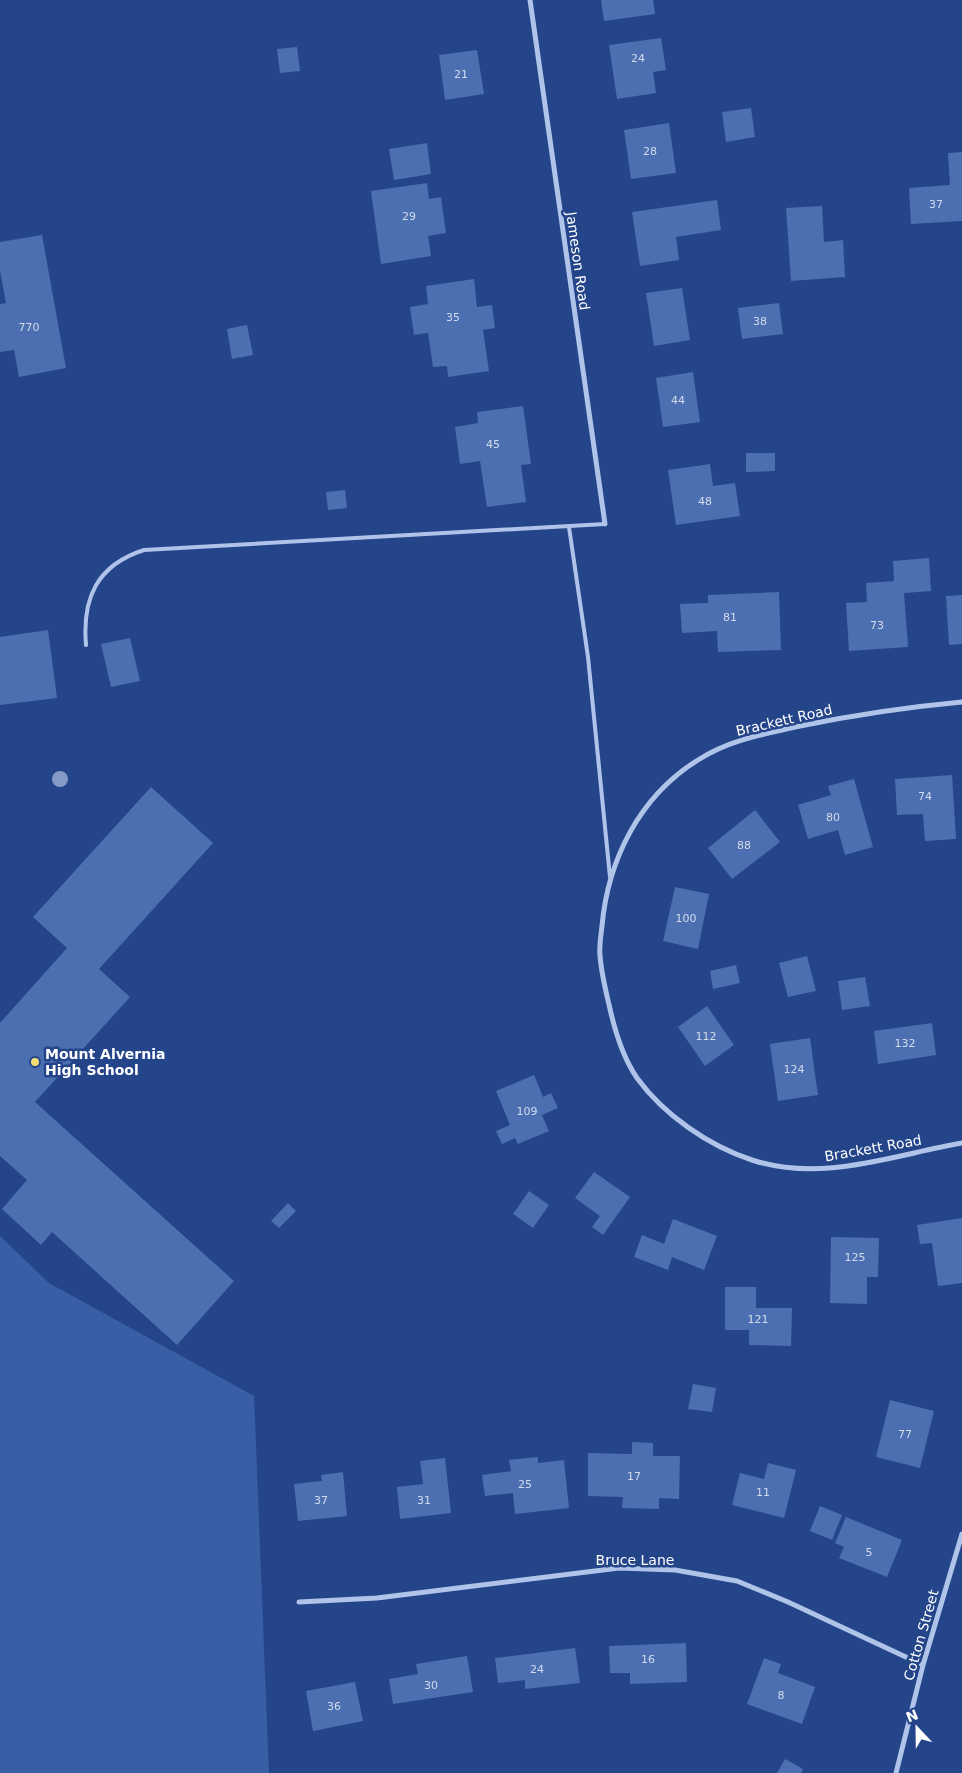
<svg xmlns="http://www.w3.org/2000/svg" width="962" height="1773" viewBox="0 0 962 1773" font-family="'DejaVu Sans',sans-serif">
<rect width="100%" height="100%" fill="#244589"/>
<path fill="#385ea6" d="M 0,1236 L 49,1283 L 254,1396 L 269,1773 L 0,1773 Z"/>
<path fill="#4c6fb1" d="M 601,0 L 653,0 L 655,14 L 604,21 Z
M 661,38 L 666,70 L 653,72 L 656,93 L 617,99 L 609,45 Z
M 297,47 L 300,71 L 280,73 L 277,49 Z
M 477,50 L 484,94 L 445,100 L 439,55 Z
M 751,108 L 755,137 L 726,142 L 722,112 Z
M 669,123 L 676,173 L 631,179 L 624,130 Z
M 427,143 L 431,174 L 394,180 L 389,149 Z
M 962,152 L 962,221 L 911,224 L 909,188 L 950,185 L 948,153 Z
M 427,183 L 429,199 L 441,197 L 446,233 L 428,236 L 431,256 L 381,264 L 371,191 Z
M 717,200 L 721,230 L 676,237 L 679,260 L 640,266 L 632,212 Z
M 822,206 L 824,242 L 843,240 L 845,277 L 791,281 L 786,208 Z
M 42,235 L 66,368 L 19,377 L 14,350 L 0,352 L 0,304 L 6,303 L 0,271 L 0,242 Z
M 474,279 L 477,307 L 492,305 L 495,328 L 483,330 L 489,371 L 448,377 L 447,366 L 433,367 L 428,333 L 414,335 L 410,307 L 428,304 L 426,286 Z
M 682,288 L 690,340 L 654,346 L 646,293 Z
M 779,303 L 783,334 L 742,339 L 738,308 Z
M 247,325 L 253,355 L 232,359 L 227,329 Z
M 693,372 L 700,422 L 663,427 L 656,378 Z
M 523,406 L 531,464 L 521,465 L 526,502 L 487,507 L 480,461 L 460,464 L 455,427 L 478,423 L 477,412 Z
M 746,453 L 775,453 L 775,471 L 746,472 Z
M 710,464 L 713,486 L 735,483 L 740,516 L 676,525 L 668,470 Z
M 345,490 L 347,508 L 328,510 L 326,492 Z
M 929,558 L 931,591 L 904,593 L 908,647 L 849,651 L 846,603 L 867,602 L 866,583 L 894,581 L 893,561 Z
M 779,592 L 781,650 L 718,652 L 717,631 L 682,633 L 680,604 L 708,603 L 708,595 Z
M 962,595 L 962,644 L 949,645 L 946,596 Z
M 48,630 L 57,698 L 0,705 L 0,637 Z
M 130,638 L 140,681 L 111,687 L 101,644 Z
M 952,775 L 956,839 L 925,841 L 923,814 L 897,815 L 895,779 Z
M 854,779 L 873,847 L 845,855 L 838,830 L 808,839 L 798,805 L 831,795 L 828,786 Z
M 151,787 L 213,843 L 99,969 L 130,997 L 35,1102 L 234,1281 L 177,1345 L 52,1232 L 41,1245 L 2,1209 L 27,1180 L 0,1156 L 0,1023 L 67,948 L 33,917 Z
M 755,810 L 780,842 L 732,879 L 708,848 Z
M 675,887 L 709,894 L 698,949 L 663,941 Z
M 807,956 L 816,991 L 788,997 L 779,963 Z
M 736,965 L 740,983 L 713,989 L 710,971 Z
M 865,977 L 870,1006 L 842,1010 L 838,981 Z
M 707,1006 L 734,1045 L 705,1066 L 678,1027 Z
M 932,1023 L 936,1055 L 878,1064 L 874,1031 Z
M 810,1038 L 818,1095 L 778,1101 L 770,1044 Z
M 534,1075 L 543,1097 L 551,1093 L 558,1108 L 542,1115 L 549,1131 L 518,1144 L 515,1138 L 502,1144 L 496,1131 L 510,1125 L 496,1091 Z
M 594,1172 L 630,1197 L 603,1235 L 592,1227 L 600,1216 L 575,1198 Z
M 529,1191 L 549,1205 L 533,1228 L 513,1214 Z
M 288,1203 L 296,1211 L 279,1228 L 271,1221 Z
M 962,1218 L 962,1283 L 938,1286 L 932,1243 L 920,1244 L 917,1225 Z
M 673,1219 L 717,1236 L 704,1270 L 672,1257 L 668,1270 L 634,1257 L 642,1235 L 664,1244 Z
M 831,1237 L 879,1238 L 878,1277 L 867,1277 L 867,1304 L 830,1303 Z
M 725,1287 L 756,1287 L 756,1308 L 792,1308 L 791,1346 L 749,1345 L 749,1330 L 725,1330 Z
M 693,1384 L 716,1388 L 712,1412 L 688,1409 Z
M 890,1400 L 934,1411 L 920,1468 L 876,1457 Z
M 632,1442 L 653,1443 L 653,1456 L 680,1456 L 679,1499 L 659,1498 L 659,1509 L 622,1508 L 623,1497 L 588,1496 L 588,1453 L 632,1454 Z
M 538,1457 L 538,1463 L 564,1460 L 569,1508 L 515,1514 L 513,1493 L 485,1496 L 482,1475 L 511,1471 L 509,1460 Z
M 445,1458 L 451,1513 L 400,1519 L 397,1487 L 423,1484 L 420,1461 Z
M 768,1463 L 796,1470 L 784,1518 L 732,1505 L 740,1473 L 764,1479 Z
M 343,1472 L 347,1516 L 298,1521 L 294,1484 L 322,1481 L 321,1475 Z
M 820,1506 L 842,1515 L 832,1540 L 810,1531 Z
M 846,1517 L 902,1540 L 887,1577 L 839,1558 L 844,1547 L 835,1543 Z
M 686,1643 L 687,1682 L 630,1684 L 630,1673 L 610,1673 L 609,1646 Z
M 575,1648 L 580,1683 L 525,1689 L 525,1680 L 498,1683 L 495,1658 Z
M 467,1656 L 473,1692 L 393,1704 L 389,1679 L 418,1674 L 416,1664 Z
M 764,1658 L 781,1664 L 778,1673 L 815,1687 L 802,1724 L 747,1704 Z
M 355,1682 L 363,1721 L 313,1731 L 306,1691 Z
M 785,1759 L 803,1769 L 801,1773 L 777,1773 Z"/>
<g fill="none" stroke-linecap="round" stroke-linejoin="round">
<path stroke="#b0c4ea" stroke-width="4" d="M 569,527 L 588,657 L 610,877
M 86,645 C 82,598 97,565 144,550 L 605,524"/>
<path stroke="#b0c4ea" stroke-width="5" d="M 530,0 L 605,524
M 962,702 C 908,707 854,715 800,726 C 764,734 729,740 698,760 C 640,796 608,859 602,926 C 601,935 599,946 600,955 C 601,973 606,991 610,1009 C 615,1031 624,1059 637,1078 C 664,1115 709,1146 752,1160 C 822,1183 893,1155 962,1143
M 299,1602 L 377,1598 L 619,1568 L 675,1570 L 737,1581 L 788,1602 L 923,1665
M 896,1773 L 923,1665 L 962,1534"/>
</g>
<circle fill="#859bc6" cx="60" cy="779" r="8"/>
<circle fill="#f4dc73" stroke="#244589" stroke-width="2" cx="35" cy="1062" r="5"/>
<g text-anchor="middle" dominant-baseline="central" stroke-width="5" stroke-linejoin="round" paint-order="stroke">
<g font-size="11" fill="#d2dbec">
<text x="638" y="58">24</text>
<text x="461" y="74">21</text>
<text x="650" y="151">28</text>
<text x="936" y="204">37</text>
<text x="409" y="216">29</text>
<text x="453" y="317">35</text>
<text x="760" y="321">38</text>
<text x="29" y="327">770</text>
<text x="678" y="400">44</text>
<text x="493" y="444">45</text>
<text x="705" y="501">48</text>
<text x="730" y="617">81</text>
<text x="877" y="625">73</text>
<text x="925" y="796">74</text>
<text x="833" y="817">80</text>
<text x="744" y="845">88</text>
<text x="686" y="918">100</text>
<text x="706" y="1036">112</text>
<text x="905" y="1043">132</text>
<text x="794" y="1069">124</text>
<text x="527" y="1111">109</text>
<text x="855" y="1257">125</text>
<text x="758" y="1319">121</text>
<text x="905" y="1434">77</text>
<text x="634" y="1476">17</text>
<text x="525" y="1484">25</text>
<text x="763" y="1492">11</text>
<text x="321" y="1500">37</text>
<text x="424" y="1500">31</text>
<text x="869" y="1552">5</text>
<text x="648" y="1659">16</text>
<text x="537" y="1669">24</text>
<text x="431" y="1685">30</text>
<text x="781" y="1695">8</text>
<text x="334" y="1706">36</text>
</g>
<g font-size="14" fill="#fff" stroke="#244589">
<text transform="translate(578 261) rotate(82)">Jameson Road</text>
<text transform="translate(784 720) rotate(-13)">Brackett Road</text>
<text transform="translate(873 1148) rotate(-10)">Brackett Road</text>
<text x="635" y="1560">Bruce Lane</text>
<text transform="translate(921 1635) rotate(-74)">Cotton Street</text>
</g>
<g font-size="14" font-weight="bold" fill="#fff" stroke="#244589" text-anchor="start">
<text x="45" y="1054">Mount Alvernia<tspan x="45" dy="16">High School</tspan></text>
</g>
</g>
<g transform="translate(917 1728) rotate(338)" stroke="#244589" stroke-width="4" paint-order="stroke">
<path d="M0-4L9 19L0 12L-9 19Z" fill="#ffffff"/>
<text y="-8" font-size="14" font-weight="bold" text-anchor="middle" fill="#ffffff">N</text>
</g>
</svg>
